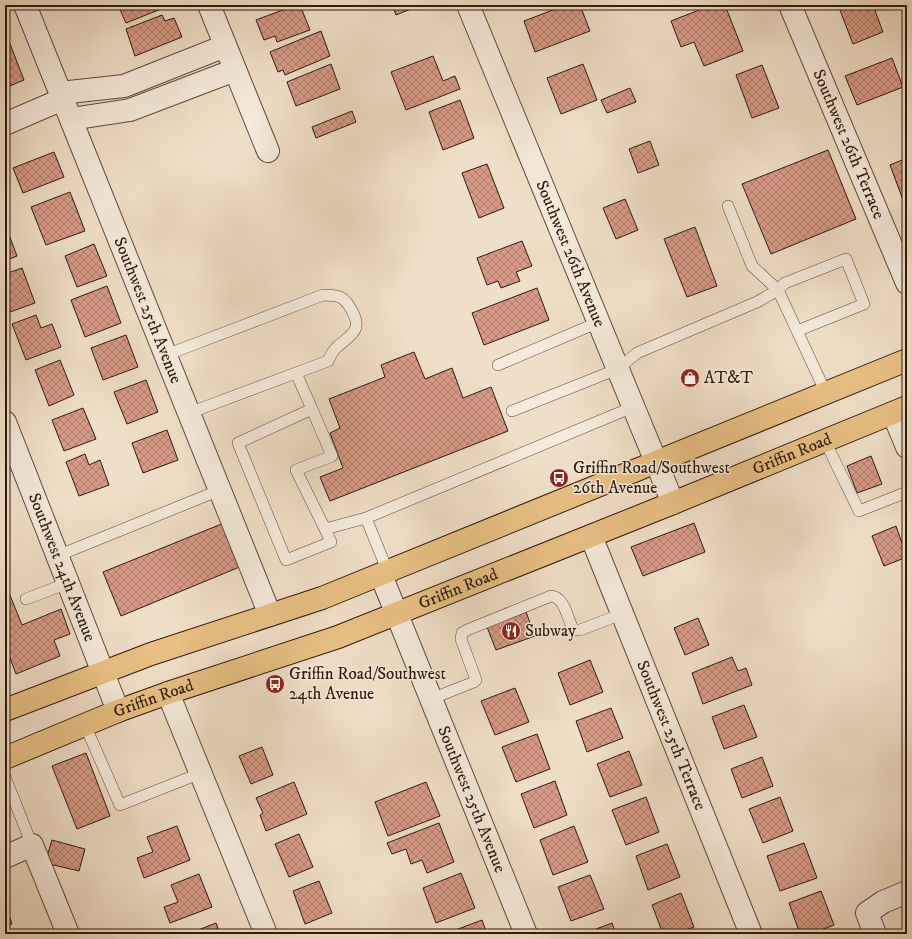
<svg xmlns="http://www.w3.org/2000/svg" width="912" height="939" viewBox="0 0 912 939" font-family="'IM FELL DW Pica',serif">
<defs>
<pattern id="building-cross-hatch" width="8" height="8" patternUnits="userSpaceOnUse"><rect width="8" height="8" fill="#d79a87"/><path d="M0 0l8 8M0 8l8-8" fill="none" stroke="#af7d6d"/></pattern>
</defs>
<rect width="100%" height="100%" fill="#f0dfc8"/>
<filter id="stains"><feTurbulence type="fractalNoise" baseFrequency=".005" numOctaves="4"/><feColorMatrix values="0 0 0 0 .2 0 0 0 0 .09 0 0 0 0 .02 0 0 0 .5 -.17"/></filter>
<radialGradient id="worn" r=".72"><stop offset=".6" stop-color="#630" stop-opacity="0"/><stop offset="1" stop-color="#630" stop-opacity=".3"/></radialGradient>
<path fill="url(#building-cross-hatch)" stroke="#2e190e" d="M 118,5 L 171,5 L 126,23 Z
M 296,5 L 300,5 L 310,30 L 277,42 L 275,36 L 264,40 L 256,20 Z
M 392,5 L 421,5 L 396,15 Z
M 566,5 L 580,5 L 590,31 L 535,52 L 524,21 Z
M 712,5 L 725,5 L 743,51 L 704,66 L 694,42 L 681,47 L 671,21 Z
M 838,5 L 873,5 L 883,32 L 853,44 Z
M 162,15 L 165,21 L 174,18 L 182,37 L 135,56 L 126,29 Z
M 321,31 L 330,56 L 285,75 L 283,70 L 278,72 L 270,52 Z
M 10,44 L 24,80 L 5,88 L 5,46 Z
M 433,56 L 443,81 L 455,76 L 460,89 L 406,110 L 391,72 Z
M 892,58 L 903,87 L 857,105 L 845,76 Z
M 331,64 L 340,89 L 296,106 L 287,82 Z
M 583,64 L 597,100 L 561,114 L 547,78 Z
M 762,65 L 779,108 L 752,118 L 736,75 Z
M 630,88 L 636,102 L 607,113 L 601,100 Z
M 460,100 L 474,138 L 443,150 L 429,112 Z
M 352,111 L 356,122 L 316,138 L 312,127 Z
M 650,141 L 659,165 L 638,173 L 629,149 Z
M 828,150 L 856,219 L 771,254 L 742,184 Z
M 54,152 L 64,177 L 23,193 L 13,168 Z
M 907,158 L 907,208 L 906,208 L 890,165 Z
M 487,164 L 504,208 L 479,218 L 462,173 Z
M 70,192 L 85,231 L 46,245 L 31,207 Z
M 625,199 L 638,230 L 616,239 L 603,208 Z
M 5,224 L 17,256 L 5,261 Z
M 695,227 L 717,286 L 687,297 L 664,239 Z
M 522,241 L 532,266 L 516,272 L 520,281 L 501,288 L 498,281 L 487,285 L 477,258 Z
M 94,244 L 107,276 L 77,287 L 65,256 Z
M 22,268 L 35,303 L 10,312 L 5,300 L 5,274 Z
M 107,286 L 121,323 L 85,337 L 71,300 Z
M 537,288 L 549,320 L 484,345 L 472,313 Z
M 36,315 L 41,328 L 52,324 L 61,347 L 26,360 L 12,324 Z
M 126,335 L 138,367 L 103,380 L 91,348 Z
M 414,352 L 425,379 L 452,368 L 463,398 L 491,387 L 508,431 L 330,501 L 320,477 L 343,468 L 330,433 L 340,428 L 329,399 L 385,377 L 381,365 Z
M 60,360 L 74,395 L 49,406 L 35,370 Z
M 146,380 L 158,412 L 127,424 L 114,392 Z
M 83,408 L 96,439 L 64,451 L 52,420 Z
M 167,430 L 178,460 L 143,473 L 132,443 Z
M 85,454 L 89,465 L 100,460 L 109,485 L 79,496 L 66,462 Z
M 871,456 L 882,484 L 857,493 L 847,466 Z
M 224,523 L 242,566 L 121,616 L 103,572 Z
M 694,523 L 705,552 L 643,576 L 631,547 Z
M 896,526 L 907,557 L 884,566 L 872,536 Z
M 5,583 L 22,625 L 61,609 L 70,634 L 54,640 L 60,656 L 16,674 L 5,645 Z
M 526,612 L 535,636 L 496,650 L 487,627 Z
M 698,618 L 709,645 L 685,655 L 674,628 Z
M 732,657 L 738,671 L 746,668 L 752,685 L 703,704 L 692,673 Z
M 590,660 L 603,692 L 570,705 L 558,673 Z
M 515,688 L 529,722 L 495,735 L 481,701 Z
M 744,705 L 757,737 L 724,749 L 712,717 Z
M 611,708 L 623,738 L 587,752 L 576,721 Z
M 537,734 L 550,769 L 516,782 L 502,747 Z
M 262,747 L 273,775 L 251,784 L 239,756 Z
M 629,751 L 642,785 L 610,797 L 597,764 Z
M 86,753 L 110,816 L 77,829 L 52,766 Z
M 762,757 L 773,786 L 742,798 L 731,769 Z
M 555,781 L 567,815 L 534,828 L 521,794 Z
M 294,782 L 307,814 L 266,831 L 260,815 L 263,813 L 256,798 Z
M 426,782 L 440,816 L 388,836 L 375,802 Z
M 646,797 L 659,832 L 626,845 L 612,810 Z
M 780,797 L 793,831 L 763,843 L 749,809 Z
M 439,823 L 454,862 L 427,873 L 422,860 L 411,864 L 406,849 L 392,854 L 387,843 Z
M 177,826 L 190,860 L 144,878 L 137,858 L 153,852 L 147,837 Z
M 574,826 L 588,862 L 553,875 L 540,840 Z
M 299,834 L 313,867 L 289,877 L 275,844 Z
M 52,840 L 85,849 L 79,871 L 45,863 Z
M 804,843 L 817,878 L 780,891 L 767,856 Z
M 667,844 L 680,877 L 648,890 L 636,856 Z
M 461,873 L 475,908 L 436,923 L 423,888 Z
M 199,874 L 212,907 L 170,923 L 164,907 L 178,902 L 171,885 Z
M 590,875 L 604,909 L 571,921 L 558,887 Z
M 319,881 L 332,913 L 305,924 L 293,891 Z
M 821,891 L 834,925 L 811,934 L 800,934 L 789,903 Z
M 681,893 L 694,927 L 675,934 L 663,934 L 652,905 Z
M 10,918 L 12,924 L 5,927 L 5,920 Z
M 482,920 L 487,934 L 454,934 L 453,931 Z
M 216,923 L 220,934 L 188,934 Z
M 612,923 L 616,934 L 583,934 Z"/>
<g fill="none" stroke-linecap="round" stroke-linejoin="round">
<g stroke="#5e4a3c" stroke-width="12">
<path id="service" d="M 728,206 L 752,266 L 778,290 L 826,393
M 166,355 L 323,295 C 338,296 342,294 351,309 C 364,331 351,334 336,348 C 332,352 330,357 328,361 L 189,413
M 498,365 L 599,322
M 296,373 L 312,409 L 238,443 L 286,560 L 331,542 L 325,529 L 366,518
M 312,409 L 332,456 L 296,470 L 325,529
M 512,411 L 618,369 L 637,353 L 757,302 L 778,290 L 785,283 L 846,259 L 864,304 L 797,331
M 825,441 L 859,511 L 907,492
M 57,556 L 220,490
M 388,572 L 366,518 L 633,407
M 26,599 L 68,583
M 431,699 L 474,682 L 476,680 L 461,639 L 462,633 L 467,630 L 551,596 C 564,597 567,616 572,627 L 575,630 L 580,630 L 622,614
M 85,725 L 120,805 L 201,773
M 5,777 L 32,845"/>
</g>
<g stroke="#5e4a3c" stroke-width="24">
<g id="minor">
<path id="s1" d="M 25,5 L 270,615"/>
<path d="M 209,5 L 268,151"/>
<path id="s2" d="M 468,5 L 673,503"/>
<path id="s3" d="M 790,5 L 907,283"/>
<path d="M 60,93 L 124,86 L 225,46"/>
<path d="M 71,119 L 130,110 L 235,70"/>
<path d="M 5,124 L 63,99"/>
<path d="M 893,413 L 907,447"/>
<path id="s4" d="M 5,422 L 118,711"/>
<path id="s5" d="M 591,536 L 751,934"/>
<path id="s6" d="M 381,575 L 526,934"/>
<path d="M 168,693 L 266,934"/>
<path d="M 5,857 L 32,845 L 68,934"/>
<path d="M 875,934 L 867,913 L 883,902 L 907,892"/>
</g>
</g>
<g stroke="#2e190e" stroke-width="24">
<g id="primary">
<path d="M 5,710 L 151,654 L 322,598 L 907,360"/>
<path id="s7" d="M 5,758 L 118,711 L 168,693 L 338,637 L 673,503 L 907,407"/>
</g>
</g>
<use href="#service" stroke="#f5eadb" stroke-width="11"/>
<use href="#minor" stroke="#f5eadb" stroke-width="22"/>
<use href="#primary" stroke="#e8c084" stroke-width="22"/>
</g>
<defs>
<g id="shop-disc" transform="scale(1)"><circle r="9.5" fill="#8f2418" stroke="#f5eadb"/><path d="M-5-2.5h2.3a2.7 3.5 0 0 1 5.4 0H5L5.5 6h-11ZM-1.5-2.5h3a1.5 2.3 0 0 0-3 0Z" fill="#fff"/></g>
<g id="bus-disc" transform="scale(1)"><circle r="9.5" fill="#8f2418" stroke="#f5eadb"/><path d="M-5-6H5V4H4V6H2V4H-2V6H-4V4H-5ZM-3.5-4V0h7V-4ZM-3.5 1.2v1.5H-2V1.2ZM2 1.2v1.5H3.5V1.2Z" fill="#fff"/></g>
<g id="restaurant-disc" transform="scale(1)"><circle r="9.5" fill="#8f2418" stroke="#f5eadb"/><path d="M-5-6h1v4h1v-4h1v4h1v-4h1v5L-1.5 .5V6h-2V.5L-5-1ZM5-6V6H3V1.5H1.5Q1.5-4 5-6Z" fill="#fff"/></g>
</defs>
<g fill-rule="evenodd">
<use href="#shop-disc" x="690" y="378"/>
<use href="#bus-disc" x="559" y="478"/>
<use href="#restaurant-disc" x="511" y="631"/>
<use href="#bus-disc" x="275" y="684"/>
</g>
<g text-anchor="middle" dominant-baseline="central" stroke-width="3" stroke-linejoin="round" paint-order="stroke">
<g font-size="17" fill="#2e190e" stroke="#f5eadb">
<text stroke="none"><textPath href="#s3" startOffset="151">Southwest 26th Terrace</textPath></text>
<text stroke="none"><textPath href="#s2" startOffset="269">Southwest 26th Avenue</textPath></text>
<text stroke="none"><textPath href="#s1" startOffset="329">Southwest 25th Avenue</textPath></text>
<text stroke="none"><textPath href="#s7" startOffset="844">Griffin Road</textPath></text>
<text stroke="none"><textPath href="#s4" startOffset="156">Southwest 24th Avenue</textPath></text>
<text stroke="none"><textPath href="#s7" startOffset="484">Griffin Road</textPath></text>
<text stroke="none"><textPath href="#s7" startOffset="160">Griffin Road</textPath></text>
<text stroke="none"><textPath href="#s5" startOffset="215">Southwest 25th Terrace</textPath></text>
<text stroke="none"><textPath href="#s6" startOffset="242">Southwest 25th Avenue</textPath></text>
</g>
<g font-size="17" fill="#2e190e" stroke="#f5eadb" text-anchor="start">
<text x="704" y="378">AT&amp;T</text>
<text x="573" y="468">Griffin Road/Southwest<tspan x="573" dy="20">26th Avenue</tspan></text>
<text x="525" y="631">Subway</text>
<text x="289" y="674">Griffin Road/Southwest<tspan x="289" dy="20">24th Avenue</tspan></text>
</g>
</g>
<rect width="912" height="939" fill="none" stroke="#f0dfc8" stroke-width="20"/>
<rect x="6" y="6" width="900" height="927" fill="none" stroke="#2e190e" stroke-width="2"/>
<rect x="10" y="10" width="892" height="919" fill="none" stroke="#2e190e"/>
<rect width="100%" height="100%" filter="url(#stains)"/>
<rect width="100%" height="100%" fill="url(#worn)"/>
</svg>
